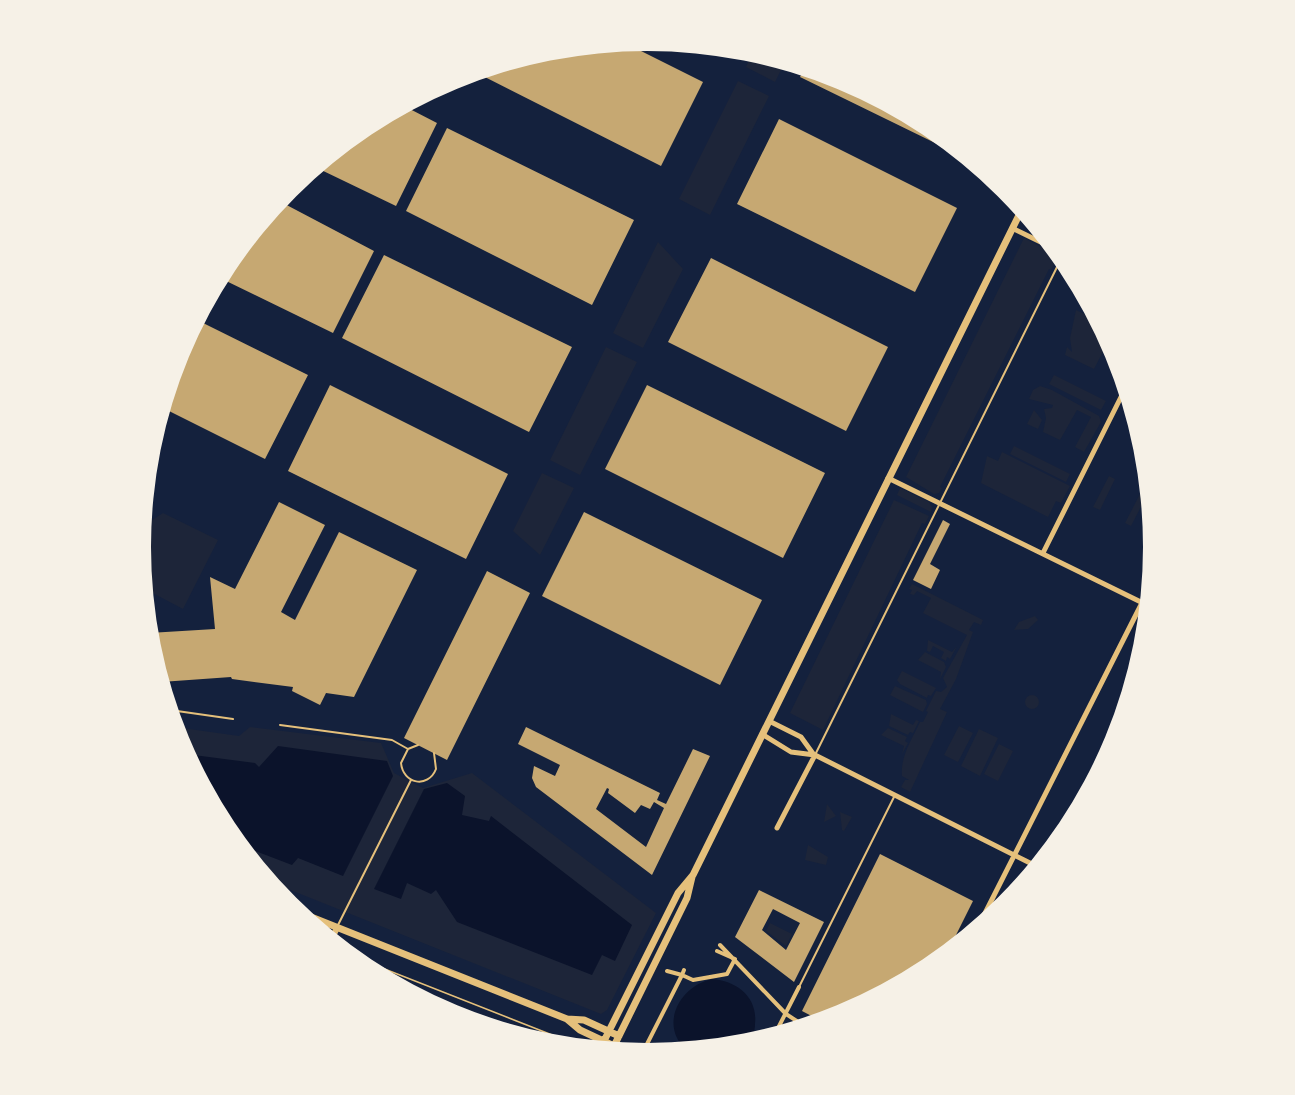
<svg xmlns="http://www.w3.org/2000/svg" width="1295" height="1095" viewBox="0 0 1295 1095" font-family="'PT Sans Narrow',sans-serif">
<rect width="100%" height="100%" fill="#14213d"/>
<path fill="#1d2539" d="M 753,52 L 785,62 L 775,82 L 746,67 Z
M 738,81 L 769,96 L 710,215 L 679,199 Z
M 1024,238 L 1053,253 L 1056,260 L 1051,270 L 1049,269 L 940,487 L 942,488 L 939,493 L 934,494 L 906,477 Z
M 658,242 L 683,269 L 643,348 L 613,333 Z
M 1076,310 L 1099,321 L 1109,340 L 1094,369 L 1065,355 L 1067,347 L 1072,352 L 1070,338 Z
M 606,347 L 637,362 L 580,475 L 550,460 Z
M 1054,375 L 1106,401 L 1101,410 L 1049,384 Z
M 1040,386 L 1052,390 L 1099,416 L 1101,422 L 1084,452 L 1075,447 L 1091,417 L 1077,410 L 1060,440 L 1043,432 L 1046,418 L 1044,409 L 1052,408 L 1053,405 L 1029,399 L 1033,390 Z
M 1034,410 L 1042,420 L 1038,429 L 1027,424 Z
M 1014,446 L 1070,474 L 1066,482 L 1010,454 Z
M 1002,452 L 1070,486 L 1061,503 L 1056,501 L 1048,517 L 981,483 L 987,456 L 998,461 Z
M 542,473 L 574,488 L 540,555 L 513,531 Z
M 1109,476 L 1115,479 L 1100,510 L 1093,507 Z
M 900,488 L 929,502 L 932,507 L 931,512 L 897,495 Z
M 1141,492 L 1147,495 L 1131,526 L 1125,523 Z
M 894,500 L 929,516 L 925,524 L 922,523 L 823,730 L 790,713 Z
M 163,513 L 218,540 L 183,609 L 145,589 L 141,547 L 143,526 Z
M 912,584 L 983,620 L 981,625 L 974,622 L 969,630 L 973,632 L 956,679 L 940,709 L 947,712 L 910,792 L 901,787 L 905,780 L 909,780 L 902,776 C 900,757 912,739 920,722 L 923,722 L 928,712 L 926,711 L 936,691 L 941,692 L 947,687 L 943,678 L 967,635 L 923,613 L 931,598 L 917,591 L 914,595 L 910,594 L 912,590 L 909,589 Z
M 1035,616 L 1038,620 L 1028,629 L 1014,630 L 1019,622 Z
M 928,640 L 952,652 L 957,646 L 950,659 L 947,657 L 946,661 L 941,658 L 944,652 L 933,646 L 930,652 L 927,651 Z
M 925,652 L 944,662 L 946,667 L 940,679 L 941,672 L 918,660 Z
M 902,671 L 936,688 L 931,696 L 928,695 L 927,698 L 900,684 L 897,680 Z
M 895,686 L 926,700 L 927,704 L 923,712 L 890,695 Z
M1025 702a7 7 0 1 1 14 0a7 7 0 1 1-14 0Z
M 891,714 L 913,725 L 916,720 L 919,721 L 913,733 L 910,732 L 908,735 L 889,726 Z
M 959,726 L 973,733 L 958,762 L 944,755 Z
M 175,727 L 239,736 L 250,727 L 381,743 L 394,773 L 423,788 L 472,773 L 656,913 L 607,1010 L 601,1014 L 268,881 L 226,829 L 179,741 Z
M 888,728 L 907,737 L 905,741 L 908,743 L 902,754 L 904,746 L 881,735 Z
M 979,729 L 998,738 L 980,776 L 961,766 Z
M 999,744 L 1013,751 L 998,781 L 984,774 Z
M 827,804 L 836,816 L 824,822 Z
M 840,812 L 852,817 L 844,831 L 842,830 Z
M 808,845 L 828,857 L 826,865 L 805,860 Z
M 770,923 L 792,934 L 786,946 L 766,931 Z"/>
<path fill="#0b132b" d="M 278,746 L 387,761 L 393,776 L 343,876 L 298,858 L 292,865 L 240,845 L 242,833 L 226,829 L 186,754 L 255,763 L 259,767 Z
M 447,783 L 465,796 L 462,815 L 489,821 L 491,816 L 632,925 L 615,961 L 602,955 L 592,975 L 457,922 L 436,890 L 431,894 L 407,883 L 401,899 L 374,889 L 424,789 Z
M 712,979 C 737,981 758,997 755,1024 C 755,1032 752,1041 746,1045 L 687,1051 C 658,1025 680,986 712,979 Z"/>
<path fill="#c6a872" fill-rule="evenodd" d="M 625,43 L 703,82 L 661,166 L 475,72 L 549,50 Z
M 805,68 L 842,79 L 929,126 L 972,161 L 800,77 Z
M 404,106 L 437,123 L 396,206 L 315,167 L 366,126 Z
M 779,119 L 957,208 L 915,292 L 737,204 Z
M 447,128 L 634,220 L 592,305 L 406,211 Z
M 279,201 L 374,251 L 333,333 L 220,278 L 226,266 Z
M 384,255 L 572,347 L 529,432 L 342,338 Z
M 711,258 L 888,347 L 846,431 L 668,342 Z
M 197,320 L 308,375 L 265,459 L 163,408 L 179,353 Z
M 330,385 L 508,474 L 466,559 L 288,471 Z
M 647,385 L 825,473 L 783,558 L 605,469 Z
M 279,502 L 325,525 L 281,612 L 295,620 L 339,532 L 417,570 L 354,697 L 326,693 L 320,705 L 292,691 L 293,687 L 232,679 L 231,677 L 161,682 L 149,633 L 215,629 L 210,577 L 235,589 Z
M 584,512 L 762,600 L 720,685 L 542,596 Z
M 943,520 L 950,524 L 930,564 L 940,570 L 931,589 L 913,580 Z
M 487,571 L 530,593 L 447,760 L 404,738 Z
M 526,727 L 660,793 L 657,800 L 666,804 L 693,749 L 710,756 L 652,875 L 536,787 L 532,778 L 534,766 L 555,776 L 560,765 L 518,744 ZM 607,788 L 609,789 L 608,793 L 635,813 L 641,805 L 650,809 L 654,802 L 664,808 L 646,847 L 596,809 Z
M 880,854 L 973,901 L 946,955 L 929,969 L 841,1016 L 823,1022 L 802,1011 Z
M 759,890 L 824,922 L 794,982 L 735,937 ZM 773,909 L 800,923 L 786,950 L 762,930 Z"/>
<g fill="none" stroke-linecap="round" stroke-linejoin="round">
<path stroke="#e5c07b" stroke-width="1.5" d="M 349,955 L 575,1044 L 594,1049"/>
<path stroke="#e5c07b" stroke-width="2" d="M 170,710 L 233,719
M 280,725 L 392,740 L 408,749
M 418,745 L 408,749 L 401,763 C 403,784 428,789 436,769 L 434,753
M 815,755 L 1062,257
M 338,925 L 411,780
M 799,987 L 894,797"/>
<path stroke="#e5c07b" stroke-width="4" d="M 720,945 L 786,1014 L 806,1027
M 667,971 L 682,975 L 684,970
M 774,1036 L 799,987
M 644,1050 L 682,975 L 693,980 L 727,974 L 735,959 L 717,951
M 636,1053 L 644,1050 L 656,1054"/>
<path stroke="#e5c07b" stroke-width="5" d="M 1012,228 L 1055,249
M 888,478 L 1149,606
M 1043,553 L 1126,387
M 769,721 L 801,737 L 814,755
M 762,734 L 791,752 L 815,755 L 1038,867
M 777,828 L 815,755
M 976,931 L 1151,585
M 600,1050 L 604,1041"/>
<path stroke="#e5c07b" stroke-width="6" d="M 331,940 L 337,928"/>
<path stroke="#e5c07b" stroke-width="7" d="M 296,911 L 567,1019 L 584,1020 L 619,1036
M 567,1019 L 580,1030 L 614,1046 L 687,898 L 692,877
M 604,1041 L 678,893 L 693,875 L 1022,209"/>
</g>
<path d="M0 0H1295V1095H0ZM151 547a496 496 0 1 1 992 0a496 496 0 1 1-992 0Z" fill="#f6f1e7" fill-rule="evenodd"/>
</svg>
